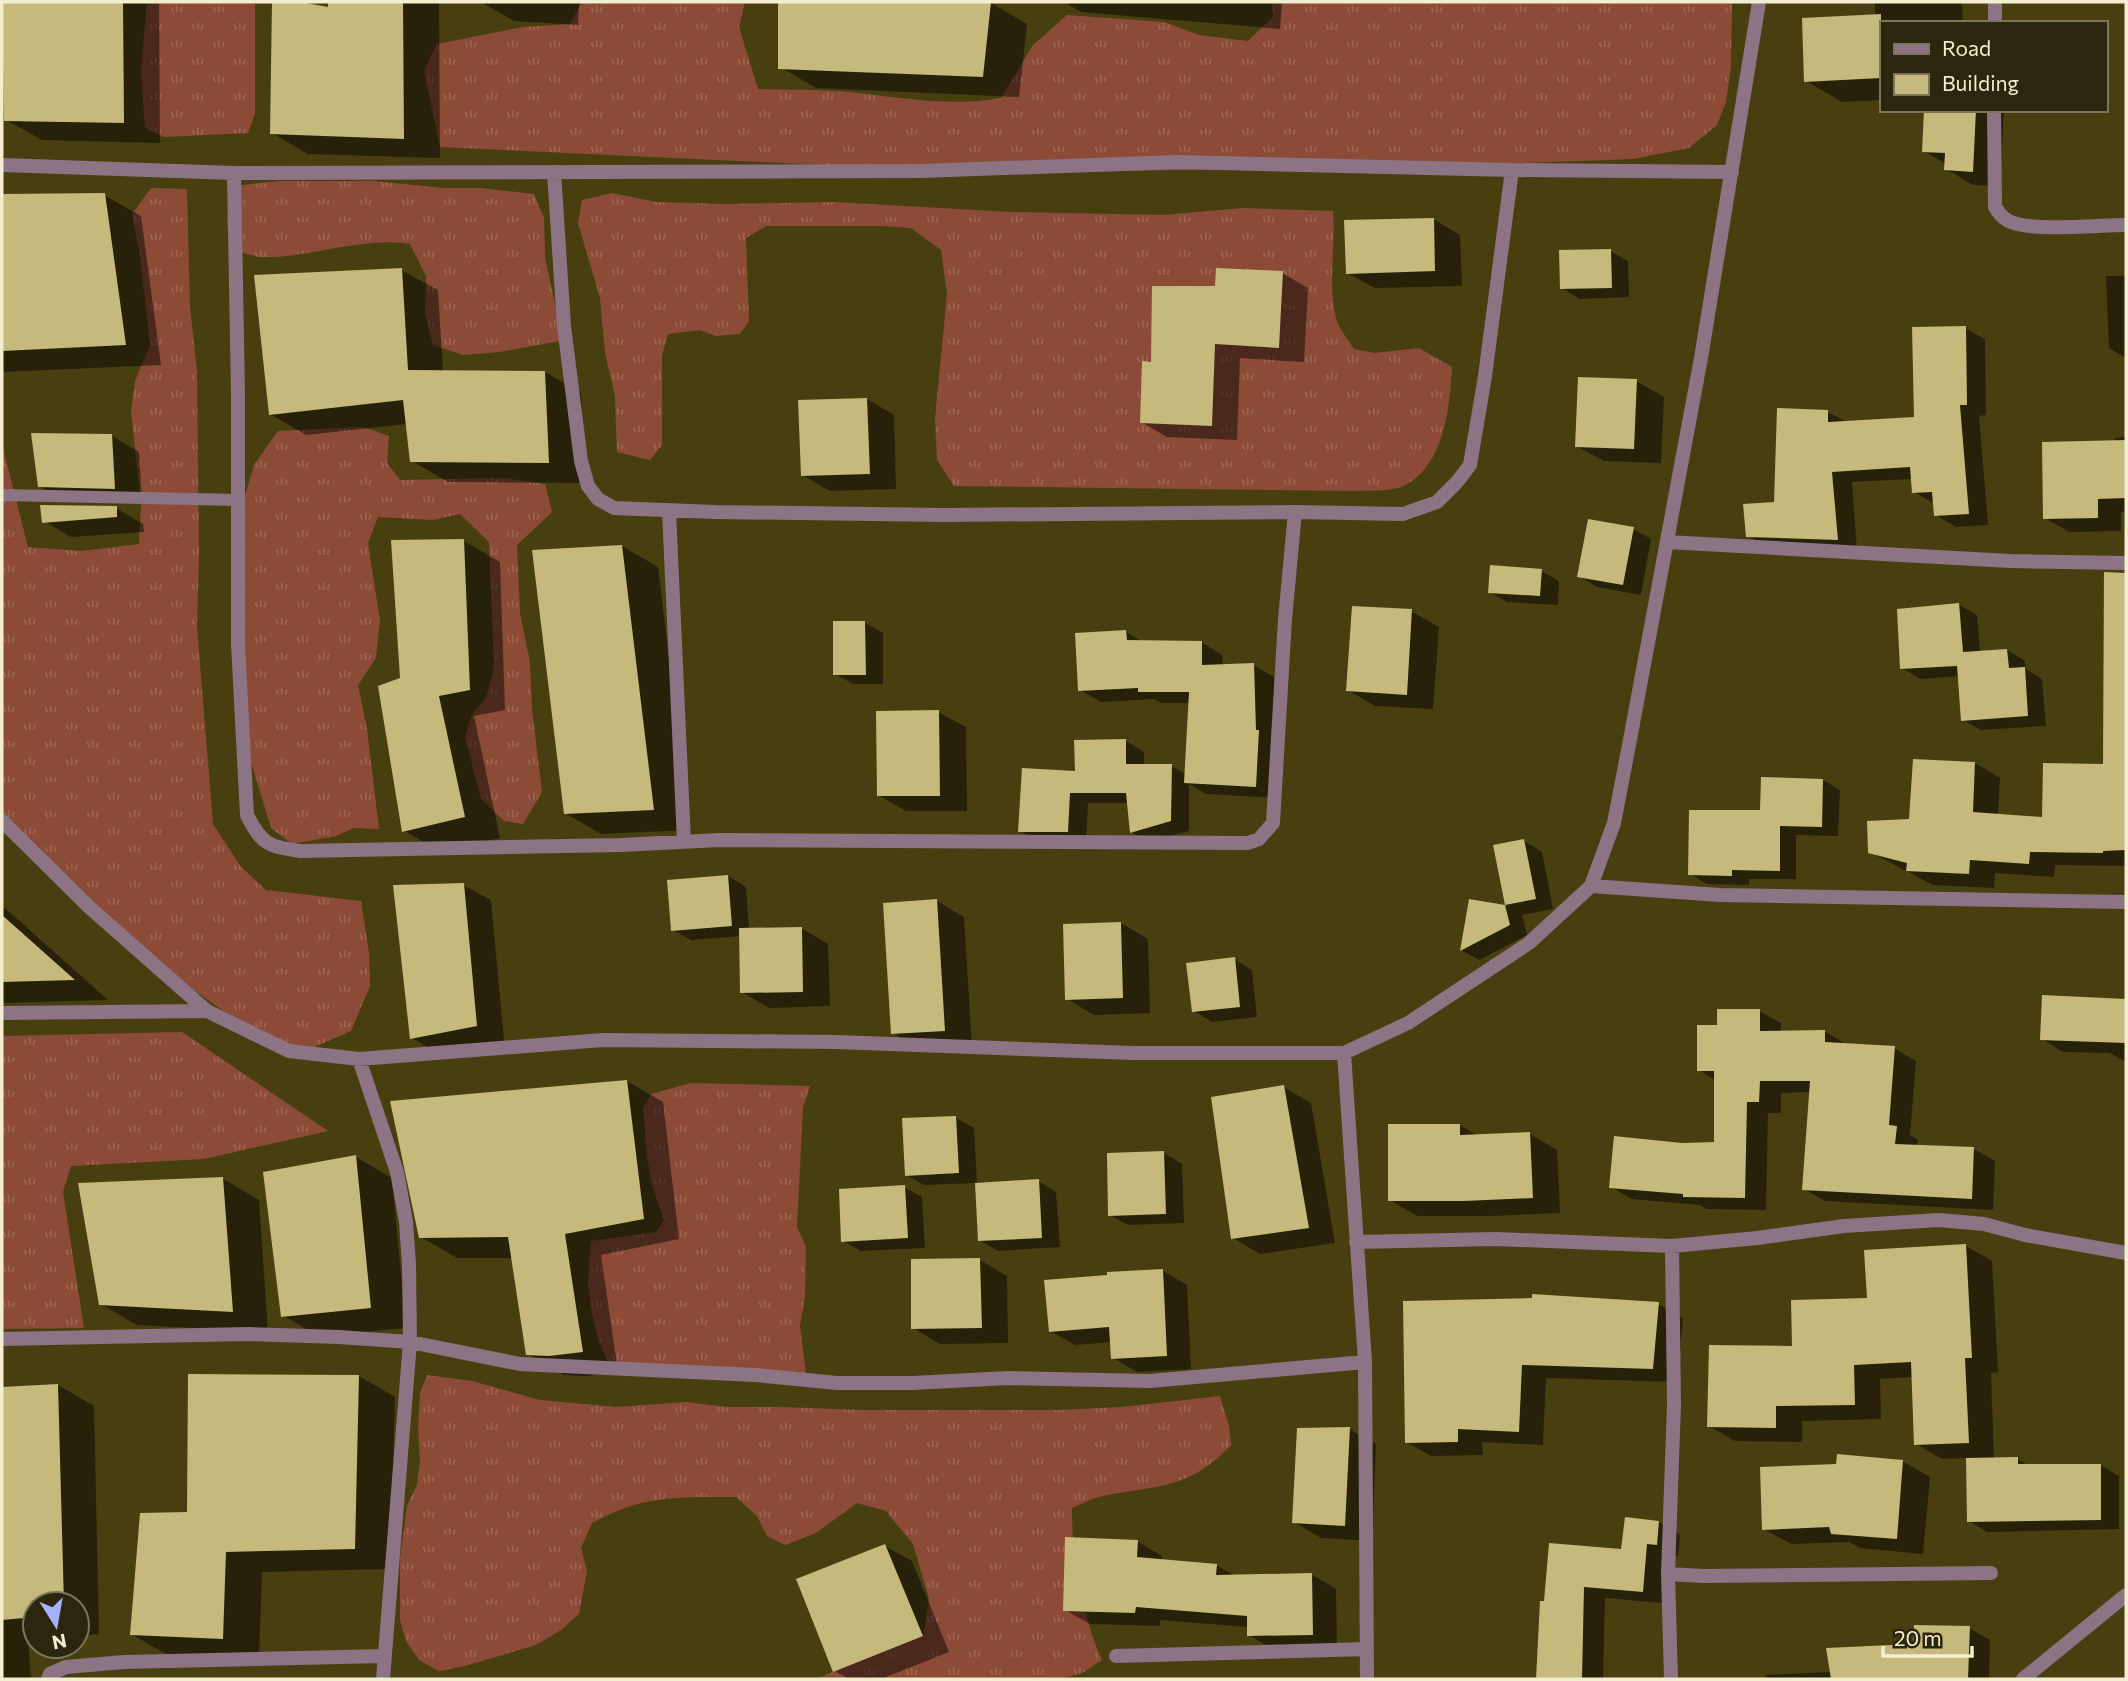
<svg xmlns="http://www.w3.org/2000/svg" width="2128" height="1681" viewBox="0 0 2128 1681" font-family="Commissioner,sans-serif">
<defs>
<pattern id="grass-tufts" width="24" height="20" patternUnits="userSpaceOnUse" patternTransform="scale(1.75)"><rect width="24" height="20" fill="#8c4b36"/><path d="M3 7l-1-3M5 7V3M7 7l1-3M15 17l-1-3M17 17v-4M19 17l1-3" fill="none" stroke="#9d6552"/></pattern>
</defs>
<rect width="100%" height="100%" fill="#483f10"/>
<path fill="url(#grass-tufts)" d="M 147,2 L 255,2 L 255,113 L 248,133 L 164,137 L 145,128 L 141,72 Z
M 582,2 L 745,2 L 739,27 L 758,89 C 785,90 812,89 839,91 C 892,96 948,108 1001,98 L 1033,45 L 1067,15 L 1164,22 L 1199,35 L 1248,41 L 1273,17 L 1272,2 L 1732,2 L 1731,67 L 1726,102 L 1717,125 L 1689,148 L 1633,159 L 1438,166 L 994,173 L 440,147 L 424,71 L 437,44 L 523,27 L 570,24 Z
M 279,181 L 374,181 L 443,188 L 481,188 L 534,194 L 544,218 L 545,257 L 558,318 L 560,341 L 499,352 L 463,355 L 433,345 L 425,313 L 426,276 L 410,244 C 359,236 311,259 260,257 C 250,256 239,251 229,248 L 227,219 L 233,186 Z
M 151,188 L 187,189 L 190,307 L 197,371 L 199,556 L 197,627 L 213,824 L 241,867 L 266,890 L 361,901 L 369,953 L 370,986 L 351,1031 L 307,1050 L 256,1034 L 160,966 L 48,863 L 2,812 L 2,444 L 28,547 L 81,551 L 139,544 L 141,504 L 131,412 L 135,381 L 150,345 L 140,256 L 132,214 Z
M 612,193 L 656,202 L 725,204 L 834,202 L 1011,212 L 1163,215 L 1243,208 L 1333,211 C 1336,244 1326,297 1339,326 C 1343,334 1349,341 1354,349 L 1374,353 L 1419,348 L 1452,367 C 1450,406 1444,468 1403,486 C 1390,492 1369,490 1355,491 L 954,486 L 937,460 L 935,418 L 947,294 L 941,250 L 911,228 L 882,226 L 766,226 L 746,238 L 749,321 L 740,334 L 716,336 L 700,330 L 668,334 L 662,356 L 662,445 L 650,460 L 617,452 L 615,396 L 605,353 L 600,298 L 578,223 L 582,200 Z
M 364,427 L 389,436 L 387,463 L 400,480 L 504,478 L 545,484 L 552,512 L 517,545 L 520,613 L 530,663 L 532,709 L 542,792 L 523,824 L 504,821 L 481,799 L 465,737 L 471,716 L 487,696 L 494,667 L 489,542 L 460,514 L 433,520 L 378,517 L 368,543 L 380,621 L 376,658 L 358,685 L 367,729 L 379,829 L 354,828 L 336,836 L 292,844 L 271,828 L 251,762 L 242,615 L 244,499 L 254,465 L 278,431 Z
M 182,1032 L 328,1131 L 204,1159 L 71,1166 L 63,1192 L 84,1328 L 2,1329 L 2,1036 Z
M 691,1083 L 810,1086 L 803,1107 L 797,1227 L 806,1247 L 805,1297 L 800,1326 L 806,1374 L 610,1367 L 598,1339 L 592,1314 L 588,1283 L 591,1241 L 656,1232 L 664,1220 L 652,1186 L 647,1156 L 643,1108 L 651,1094 Z
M 427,1375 L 472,1381 L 540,1400 L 616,1407 L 686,1402 L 727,1407 L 780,1407 L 862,1410 L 1058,1410 L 1122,1407 L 1220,1396 L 1229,1426 L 1231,1445 C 1189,1490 1157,1485 1103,1496 C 1092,1498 1082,1504 1072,1508 C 1071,1552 1083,1619 1102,1660 L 1082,1673 L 1060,1679 L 816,1679 L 898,1644 L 923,1636 L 929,1599 L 913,1544 L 886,1511 L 857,1503 L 816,1533 L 785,1545 L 767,1536 L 757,1516 L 736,1497 C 699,1497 657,1495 622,1509 C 611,1513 602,1518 592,1523 L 581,1548 L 587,1571 L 579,1614 L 561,1630 L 536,1645 L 465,1666 L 439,1671 L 419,1660 L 406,1641 L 400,1620 L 400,1559 L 407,1506 L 417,1485 L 420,1461 L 418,1428 L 420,1393 Z"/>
<path fill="#0007" d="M 3,2 L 159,2 L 160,143 L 42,140 L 6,120 Z
M 274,2 L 293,2 L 329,9 L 330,2 L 439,2 L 440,158 L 308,154 L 272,133 Z
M 481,2 L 579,2 L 578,25 L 514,21 Z
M 779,2 L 991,3 L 1027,24 L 1019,97 L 816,88 L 780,67 Z
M 1064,2 L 1282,2 L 1280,29 L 1081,12 Z
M 1875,2 L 1962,2 L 1963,23 L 1881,23 L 1881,100 L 1842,102 L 1806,81 L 1875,16 Z
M 1926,110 L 2004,110 L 2000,186 L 1973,185 L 1946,169 L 1946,164 L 1924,151 Z
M 104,195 L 141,216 L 161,365 L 2,372 L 2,196 Z
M 1433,219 L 1460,235 L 1462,286 L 1375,288 L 1347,273 Z
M 1610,251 L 1628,261 L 1629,297 L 1580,299 L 1562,288 Z
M 401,270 L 438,290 L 443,372 L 545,372 L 581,393 L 584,483 L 448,482 L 412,461 L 407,424 L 306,435 L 270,414 Z
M 1282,273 L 1308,288 L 1304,362 L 1240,358 L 1237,440 L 1167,437 L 1141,422 L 1153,364 L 1217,288 Z
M 2106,276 L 2126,276 L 2126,358 L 2109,348 Z
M 1965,328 L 1985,339 L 1986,415 L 1979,416 L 1988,525 L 1956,527 L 1936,515 L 1935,504 L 1914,492 L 1912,479 L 1852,482 L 1857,551 L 1768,547 L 1748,536 L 1775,504 L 1828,412 L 1846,422 L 1915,418 Z
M 1636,381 L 1664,397 L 1661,463 L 1604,461 L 1576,446 Z
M 867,399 L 894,415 L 896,489 L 830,491 L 802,475 L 800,402 Z
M 112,436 L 139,452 L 142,503 L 67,502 L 39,486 Z
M 2126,437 L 2126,512 L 2121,512 L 2121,531 L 2069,532 L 2045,518 L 2115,442 L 2115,438 Z
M 116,508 L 143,524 L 144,532 L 71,537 L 44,521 Z
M 1633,529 L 1651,539 L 1641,595 L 1597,587 L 1579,576 Z
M 464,541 L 500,562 L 505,710 L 474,716 L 500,838 L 439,851 L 403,830 L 402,680 Z
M 622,546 L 658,567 L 690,830 L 601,834 L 565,813 Z
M 1541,571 L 1559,581 L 1558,605 L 1507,602 L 1490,592 Z
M 1959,605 L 1977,615 L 1980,653 L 2007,650 L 2025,661 L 2026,669 L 2042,679 L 2046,726 L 1981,730 L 1963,720 L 1959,676 L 1920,679 L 1902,668 Z
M 1411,611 L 1439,627 L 1433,709 L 1375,706 L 1348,690 Z
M 2106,614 L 2126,614 L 2126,866 L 2055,865 L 2054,877 L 1995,873 L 1994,888 L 1933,885 L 1870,852 L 1911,821 L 1975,763 L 2000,778 L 1998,816 L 2044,819 L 2105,765 Z
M 865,623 L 883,633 L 883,684 L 853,684 L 835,674 Z
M 1126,632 L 1143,642 L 1201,642 L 1222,655 L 1223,666 L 1253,665 L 1274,677 L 1277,798 L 1206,794 L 1189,784 L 1189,831 L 1149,842 L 1131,832 L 1129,803 L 1088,803 L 1086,842 L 1038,841 L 1020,831 L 1076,773 L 1126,741 L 1144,752 L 1144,766 L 1171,766 L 1186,774 L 1190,703 L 1161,703 L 1154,699 L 1101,702 L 1080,690 Z
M 938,712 L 966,727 L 967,811 L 906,811 L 878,795 Z
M 1823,780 L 1840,790 L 1838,836 L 1796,835 L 1796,879 L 1749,879 L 1749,885 L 1707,884 L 1690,874 L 1762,812 Z
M 1524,841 L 1542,852 L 1553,909 L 1522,915 L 1527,935 L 1479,960 L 1461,950 L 1471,901 L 1507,907 L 1496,847 Z
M 728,876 L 746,887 L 749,930 L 801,928 L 828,944 L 830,1006 L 769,1008 L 742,992 L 741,936 L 691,940 L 673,930 Z
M 463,885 L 491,900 L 504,1041 L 439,1054 L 412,1038 Z
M 937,901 L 964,917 L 972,1046 L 920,1049 L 893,1033 Z
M 2,907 L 6,909 L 108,1000 L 2,1003 Z
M 1121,923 L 1148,939 L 1150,1013 L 1094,1015 L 1067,999 Z
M 1234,959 L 1252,970 L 1257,1017 L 1212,1022 L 1194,1011 Z
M 2044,997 L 2126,1001 L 2126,1062 L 2110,1053 L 2063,1052 L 2042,1039 Z
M 1759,1011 L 1781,1023 L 1781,1032 L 1824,1031 L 1846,1044 L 1894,1048 L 1916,1061 L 1910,1135 L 1918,1140 L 1917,1146 L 1974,1149 L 1995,1161 L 1993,1210 L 1825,1201 L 1804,1189 L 1811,1092 L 1781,1093 L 1781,1113 L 1768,1113 L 1766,1210 L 1707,1209 L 1700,1205 L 1632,1199 L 1611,1187 L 1682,1145 L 1715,1144 L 1715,1080 L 1699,1070 L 1719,1027 Z
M 627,1081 L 663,1102 L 679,1239 L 601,1255 L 618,1372 L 586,1376 L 564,1375 L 528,1354 L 513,1258 L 457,1258 L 421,1237 Z
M 1283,1087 L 1311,1103 L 1335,1243 L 1260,1254 L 1233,1238 Z
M 956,1118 L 974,1128 L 977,1184 L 1038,1181 L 1056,1192 L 1060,1247 L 998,1251 L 980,1240 L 976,1183 L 924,1185 L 906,1175 Z
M 1460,1125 L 1478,1136 L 1530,1134 L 1557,1150 L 1560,1213 L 1493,1216 L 1417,1216 L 1390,1200 Z
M 1164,1153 L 1182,1164 L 1184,1223 L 1128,1225 L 1110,1215 Z
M 356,1157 L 392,1178 L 406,1328 L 319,1336 L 282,1315 Z
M 223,1179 L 259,1200 L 268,1332 L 137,1325 L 101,1304 Z
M 904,1187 L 922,1197 L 925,1248 L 861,1251 L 843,1241 Z
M 1966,1246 L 1992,1261 L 1998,1372 L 1991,1373 L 1994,1459 L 2018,1459 L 2029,1466 L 2101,1465 L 2119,1476 L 2119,1529 L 1987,1532 L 1969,1521 L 1968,1458 L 1942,1459 L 1916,1444 L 1913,1377 L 1880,1379 L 1881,1419 L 1802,1421 L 1802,1442 L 1735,1441 L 1709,1426 L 1794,1348 L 1869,1300 Z
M 980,1260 L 1007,1276 L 1008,1343 L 940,1344 L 913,1328 Z
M 1163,1271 L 1187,1285 L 1191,1369 L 1137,1372 L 1113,1358 L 1112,1342 L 1075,1345 L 1050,1331 Z
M 1404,1303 L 1658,1304 L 1683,1319 L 1677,1382 L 1546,1378 L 1543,1445 L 1482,1442 L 1483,1455 L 1431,1456 L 1406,1442 Z
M 359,1376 L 395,1397 L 390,1569 L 262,1572 L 259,1659 L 168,1655 L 131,1634 L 189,1514 Z
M 58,1385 L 94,1406 L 99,1634 L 77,1636 L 77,1604 L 35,1604 L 35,1640 L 28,1640 L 31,1679 L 2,1679 L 2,1389 Z
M 1349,1429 L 1376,1444 L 1372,1541 L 1321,1538 L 1294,1522 Z
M 1902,1461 L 1930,1477 L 1923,1554 L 1860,1548 L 1849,1542 L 1791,1544 L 1764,1529 Z
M 1626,1519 L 1659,1522 L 1680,1535 L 1678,1556 L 1667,1555 L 1663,1603 L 1605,1598 L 1603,1679 L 1608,1679 L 1537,1679 L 1542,1602 L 1623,1551 Z
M 1137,1541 L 1162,1556 L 1162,1561 L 1216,1565 L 1235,1576 L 1311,1574 L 1336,1589 L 1337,1648 L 1274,1650 L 1249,1635 L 1249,1627 L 1160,1620 L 1160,1626 L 1090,1624 L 1065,1610 Z
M 885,1546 L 912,1561 L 949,1652 L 881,1679 L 849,1679 L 835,1671 Z
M 1969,1628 L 1990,1640 L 1989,1679 L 1767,1679 L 1766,1675 L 1832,1672 Z"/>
<path fill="#c5b97c" d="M 2,2 L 123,2 L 124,123 L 4,121 Z
M 272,2 L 301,2 L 328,7 L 328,2 L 403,2 L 404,139 L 270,134 Z
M 778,2 L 991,2 L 983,77 L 778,69 Z
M 1881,14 L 1881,78 L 1804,82 L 1802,18 Z
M 1924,110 L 1976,110 L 1973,172 L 1944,170 L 1945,153 L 1922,152 Z
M 105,193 L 126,345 L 2,351 L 2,194 Z
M 1434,218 L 1435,271 L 1346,274 L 1344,220 Z
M 1611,249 L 1612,288 L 1560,289 L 1559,250 Z
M 402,268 L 408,370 L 545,371 L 549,463 L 410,462 L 403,400 L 269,415 L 254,275 Z
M 1216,268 L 1283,271 L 1279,348 L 1215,344 L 1212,426 L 1140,423 L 1142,361 L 1151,362 L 1152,286 L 1215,286 Z
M 1966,326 L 1967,405 L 1960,405 L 1969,514 L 1934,516 L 1932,492 L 1912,493 L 1910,467 L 1832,472 L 1838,540 L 1746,537 L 1743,504 L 1774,502 L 1777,408 L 1828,410 L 1828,422 L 1914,417 L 1912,327 Z
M 1578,377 L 1637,379 L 1634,449 L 1575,447 Z
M 867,398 L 870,474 L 801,476 L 798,400 Z
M 31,433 L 112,434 L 115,489 L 38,487 Z
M 2126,440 L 2126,498 L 2098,499 L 2098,518 L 2043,519 L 2042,442 Z
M 40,505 L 117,506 L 117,517 L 42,523 Z
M 1588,519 L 1634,527 L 1623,585 L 1577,577 Z
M 464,539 L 470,690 L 439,696 L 465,817 L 402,832 L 378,686 L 400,678 L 391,540 Z
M 622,545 L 654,810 L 564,814 L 532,550 Z
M 1490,565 L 1542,569 L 1540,596 L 1488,593 Z
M 2104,572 L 2126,573 L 2126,850 L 2103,851 L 2103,853 L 2030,852 L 2029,864 L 1970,860 L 1969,874 L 1906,871 L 1907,863 L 1868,853 L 1867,821 L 1909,819 L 1913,759 L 1975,762 L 1973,812 L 2042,817 L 2043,763 L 2103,764 Z
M 1959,603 L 1963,652 L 2007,649 L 2009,668 L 2025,667 L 2028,716 L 1961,721 L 1957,666 L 1900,669 L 1897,609 Z
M 1352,606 L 1412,609 L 1407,695 L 1346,691 Z
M 833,621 L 865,621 L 866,675 L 833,675 Z
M 1126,630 L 1127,640 L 1202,641 L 1202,665 L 1254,663 L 1256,730 L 1259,730 L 1256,787 L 1184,783 L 1189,692 L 1138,692 L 1138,688 L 1078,691 L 1075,633 Z
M 939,710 L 940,796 L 877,796 L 876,711 Z
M 1126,739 L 1126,764 L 1172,764 L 1171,821 L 1130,833 L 1126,793 L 1070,793 L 1068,832 L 1018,832 L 1022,768 L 1075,771 L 1074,740 Z
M 1761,777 L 1823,779 L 1822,827 L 1780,826 L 1780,871 L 1732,870 L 1732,876 L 1688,875 L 1689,810 L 1760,810 Z
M 1524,839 L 1536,899 L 1505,905 L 1493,845 Z
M 728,875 L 732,926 L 671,931 L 667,880 Z
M 464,883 L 477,1026 L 410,1039 L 393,885 Z
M 937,899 L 945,1031 L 891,1034 L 883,903 Z
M 1469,899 L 1505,905 L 1510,925 L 1460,951 Z
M 2,915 L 75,980 L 2,982 Z
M 1121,922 L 1123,998 L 1065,1000 L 1063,924 Z
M 802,927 L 803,992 L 740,993 L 739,928 Z
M 1235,957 L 1240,1007 L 1192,1012 L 1186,963 Z
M 2042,995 L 2126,999 L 2126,1043 L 2040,1040 Z
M 1717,1009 L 1760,1009 L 1760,1031 L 1825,1030 L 1825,1042 L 1895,1046 L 1889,1125 L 1897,1126 L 1895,1144 L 1974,1147 L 1972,1199 L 1802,1190 L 1810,1081 L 1760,1081 L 1759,1102 L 1747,1102 L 1745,1198 L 1683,1197 L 1683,1194 L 1609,1188 L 1614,1136 L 1682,1143 L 1714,1142 L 1714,1071 L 1697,1071 L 1697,1025 L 1717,1025 Z
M 627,1080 L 644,1219 L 565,1234 L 583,1352 L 549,1356 L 526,1355 L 508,1237 L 419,1238 L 390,1101 Z
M 1284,1085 L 1309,1228 L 1231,1239 L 1211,1097 Z
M 956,1116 L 959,1173 L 905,1176 L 902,1118 Z
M 1388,1124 L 1460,1124 L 1460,1135 L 1530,1132 L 1533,1198 L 1464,1201 L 1388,1201 Z
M 1164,1151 L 1166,1214 L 1108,1216 L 1107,1153 Z
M 356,1155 L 371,1308 L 281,1317 L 263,1172 Z
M 223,1177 L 233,1312 L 99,1305 L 78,1183 Z
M 1039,1179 L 1042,1238 L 978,1241 L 975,1183 Z
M 905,1185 L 908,1238 L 841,1242 L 839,1189 Z
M 1966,1244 L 1972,1358 L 1965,1358 L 1969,1443 L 1914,1445 L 1911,1362 L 1854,1365 L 1855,1405 L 1776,1406 L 1776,1428 L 1707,1427 L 1709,1345 L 1792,1346 L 1791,1300 L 1867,1298 L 1864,1250 Z
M 980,1258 L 982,1328 L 911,1329 L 911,1259 Z
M 1163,1269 L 1167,1356 L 1111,1359 L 1109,1327 L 1049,1332 L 1044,1280 L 1107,1275 L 1107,1272 Z
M 1532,1294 L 1659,1302 L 1653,1369 L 1522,1365 L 1519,1432 L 1458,1429 L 1458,1442 L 1405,1443 L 1403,1301 L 1532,1298 Z
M 188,1374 L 359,1375 L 355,1549 L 226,1552 L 223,1639 L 130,1635 L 140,1513 L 187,1512 Z
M 58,1384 L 64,1604 L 35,1604 L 35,1617 L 2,1620 L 2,1387 Z
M 1350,1427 L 1345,1526 L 1292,1523 L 1297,1428 Z
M 1837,1454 L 1903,1460 L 1897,1539 L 1831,1534 L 1829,1527 L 1762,1530 L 1760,1467 L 1836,1464 Z
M 2018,1457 L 2018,1464 L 2101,1464 L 2101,1520 L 1967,1522 L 1966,1458 Z
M 1625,1517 L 1659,1521 L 1657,1545 L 1647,1544 L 1643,1592 L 1584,1587 L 1582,1679 L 1536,1679 L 1540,1601 L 1544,1601 L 1549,1543 L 1621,1549 Z
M 1065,1537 L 1138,1540 L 1137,1557 L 1217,1564 L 1216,1575 L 1312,1573 L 1313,1635 L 1247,1636 L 1247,1616 L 1136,1607 L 1135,1613 L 1063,1611 Z
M 885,1544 L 923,1636 L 833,1672 L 796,1579 Z
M 1914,1625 L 1970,1626 L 1968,1679 L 1831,1679 L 1826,1648 L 1913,1644 Z"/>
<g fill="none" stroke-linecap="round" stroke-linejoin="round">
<path stroke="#8c7484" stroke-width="12" d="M 2,495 L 239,500"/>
<path stroke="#8c7484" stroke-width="14" d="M 1995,23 L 1995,2
M 1994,110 L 1995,207 C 1999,213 2003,219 2011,222 C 2036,232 2097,225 2126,225
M 2,165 L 234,173 L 921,171 L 1178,162 L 1512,170 L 1732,172
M 554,172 L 564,326 L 581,461 L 588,486 L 598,499 L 614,508 L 715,512 L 944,515 L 1295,512
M 234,173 L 238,395 L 238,644 L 247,815 C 262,845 268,846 300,851 L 621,845 L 719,840 L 1248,843 L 1259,839 L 1273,823 L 1285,619 L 1295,512 L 1403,514 L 1437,502 L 1457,482 L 1470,465 L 1485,376 L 1512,170
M 669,511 L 684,842
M 1667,542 L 2010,561 L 2126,563
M 2,821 L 89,907 L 207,1011 L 289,1051 L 359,1059 L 603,1040 L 837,1042 L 1133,1053 L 1344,1053 L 1408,1023 L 1529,943 L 1591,886 L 1614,823 L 1629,745 L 1701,358 L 1759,2
M 1591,886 L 1720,895 L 2126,902
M 2,1013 L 207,1011
M 1344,1053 L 1365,1362 L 1367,1679
M 359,1059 L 397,1172 L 406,1222 L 409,1264 L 410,1342 L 383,1679
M 1356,1242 L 1496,1239 L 1672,1246 L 1757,1238 L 1844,1226 L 1939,1220 L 1984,1224 L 2025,1235 L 2126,1253
M 1672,1246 L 1674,1404 L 1668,1574 L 1703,1576 L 1991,1573
M 2,1339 L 249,1334 L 339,1337 L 410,1342 L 520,1364 L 756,1375 L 837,1383 L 913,1383 L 1008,1378 L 1150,1381 L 1365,1362
M 1668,1574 L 1671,1679
M 1116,1656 L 1367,1649
M 48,1679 L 50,1674 L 66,1667 L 124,1662 L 384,1656
M 2023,1679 L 2126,1595"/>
</g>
<rect width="2128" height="1681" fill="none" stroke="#f3eecf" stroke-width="7"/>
<rect x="1880" y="21" width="228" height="91" fill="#2b260d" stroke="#7b765b" stroke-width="2"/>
<rect x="1894" y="44" width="35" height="10" fill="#8c7484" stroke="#7b765b" stroke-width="2"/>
<text x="1942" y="56" font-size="21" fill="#f3eecf">Road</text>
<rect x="1894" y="74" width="35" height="21" fill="#c5b97c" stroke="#7b765b" stroke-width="2"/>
<text x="1942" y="91" font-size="21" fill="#f3eecf">Building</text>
<g transform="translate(56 1625) rotate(169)"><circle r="33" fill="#2b260d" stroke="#7b765b" stroke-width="2"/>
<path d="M0-5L12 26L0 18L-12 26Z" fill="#a8b0fc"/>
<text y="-10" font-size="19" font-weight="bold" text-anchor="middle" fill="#f3eecf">N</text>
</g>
<path d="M1883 1646v10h89v-10" fill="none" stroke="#f3eecf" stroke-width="3.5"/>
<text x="1894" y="1646" font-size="21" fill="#f3eecf" stroke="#2b260d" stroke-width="5" paint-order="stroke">20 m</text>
</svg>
